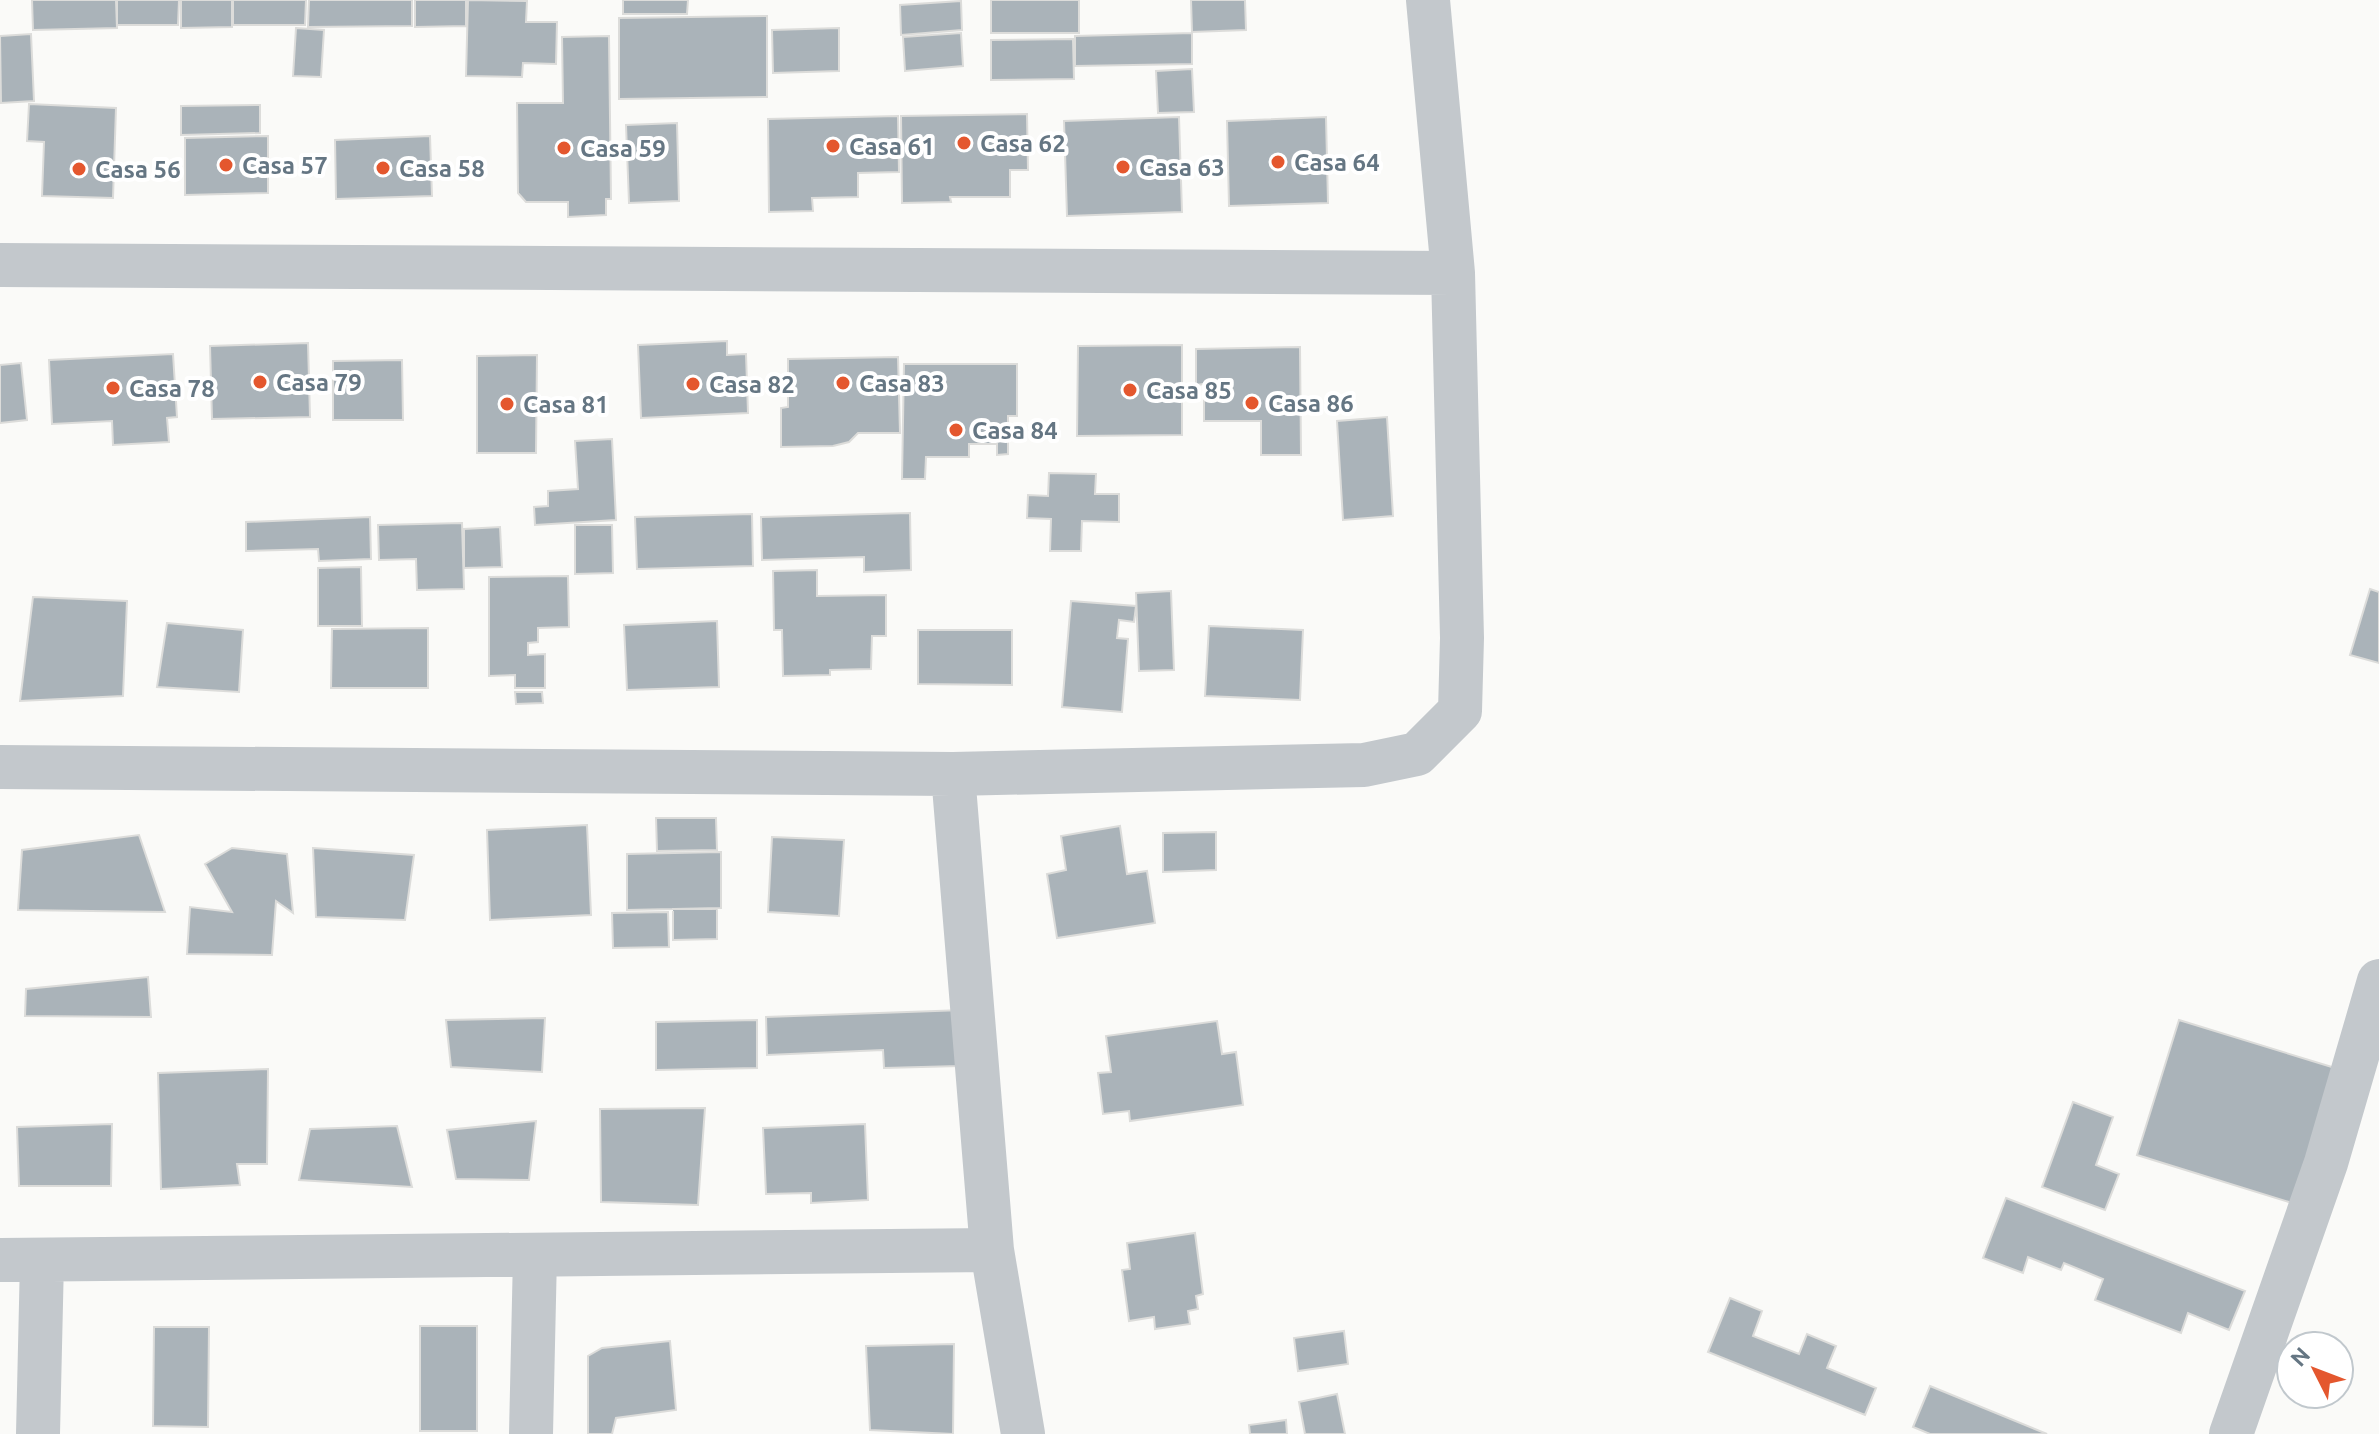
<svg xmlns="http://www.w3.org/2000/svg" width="2379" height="1434" viewBox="0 0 2379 1434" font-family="Ubuntu,sans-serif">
<rect width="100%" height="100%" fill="#fafaf8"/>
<path fill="#aab3b9" stroke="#dcdcda" stroke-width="2" d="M 32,0 L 116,0 L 117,28 L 33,30 Z
M 117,0 L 179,0 L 178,25 L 117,25 Z
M 181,0 L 232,0 L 232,27 L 181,28 Z
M 233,0 L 306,0 L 305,25 L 233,25 Z
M 309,0 L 412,0 L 412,26 L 308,27 Z
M 415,0 L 466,0 L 466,26 L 415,27 Z
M 468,0 L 527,1 L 526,22 L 557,22 L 556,64 L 523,63 L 522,77 L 466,76 Z
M 623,0 L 688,0 L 687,14 L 623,14 Z
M 991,0 L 1079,0 L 1079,33 L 991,33 Z
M 1191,0 L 1245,0 L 1246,30 L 1192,32 Z
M 961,1 L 962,30 L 901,35 L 900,5 Z
M 767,16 L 767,97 L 619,99 L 619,18 Z
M 296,28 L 324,30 L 321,77 L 293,76 Z
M 839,28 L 839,71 L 773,73 L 772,30 Z
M 961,33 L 963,66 L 905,71 L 903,37 Z
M 1192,33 L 1192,64 L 1075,66 L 1075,36 Z
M 31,34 L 34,101 L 1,103 L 0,36 Z
M 609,36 L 611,199 L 606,199 L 606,215 L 568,217 L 568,202 L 526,202 L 518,193 L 517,103 L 563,103 L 562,37 Z
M 1073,39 L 1074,79 L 991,80 L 991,40 Z
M 1192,69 L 1194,112 L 1158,113 L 1156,71 Z
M 29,104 L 116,108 L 113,198 L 42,196 L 44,142 L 27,141 Z
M 260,105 L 260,133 L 181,135 L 181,106 Z
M 1027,114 L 1028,170 L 1010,170 L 1010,197 L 950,197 L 951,202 L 902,203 L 901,116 Z
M 898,116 L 899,172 L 858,173 L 858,197 L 812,198 L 813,211 L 769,212 L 768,119 Z
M 1179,117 L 1182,212 L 1067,216 L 1064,121 Z
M 1326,117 L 1328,203 L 1229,206 L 1227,121 Z
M 677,123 L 679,201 L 629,203 L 626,125 Z
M 268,136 L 268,193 L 185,195 L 185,138 Z
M 430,136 L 432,196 L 336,199 L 335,140 Z
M 727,341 L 727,355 L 746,354 L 748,413 L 641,418 L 638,345 Z
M 308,343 L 310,417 L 212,419 L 210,346 Z
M 1182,345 L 1182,435 L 1077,436 L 1078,346 Z
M 1300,347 L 1301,455 L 1261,455 L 1261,421 L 1204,421 L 1204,384 L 1196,385 L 1196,349 Z
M 173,354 L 177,417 L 167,418 L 169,442 L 113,445 L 112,421 L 52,424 L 49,360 Z
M 537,355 L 536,453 L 477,453 L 477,356 Z
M 898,357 L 900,433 L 858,433 L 849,442 L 833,446 L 781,447 L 781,408 L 788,407 L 788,359 Z
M 402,360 L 403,420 L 333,420 L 333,361 Z
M 21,363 L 27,420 L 0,423 L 0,365 Z
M 904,364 L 1017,364 L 1017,416 L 1008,416 L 1008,454 L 997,455 L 997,444 L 969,444 L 969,457 L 926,457 L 925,479 L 902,479 Z
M 1387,417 L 1393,516 L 1343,520 L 1337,421 Z
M 612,439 L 616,520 L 535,525 L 534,507 L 548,506 L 548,491 L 578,489 L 575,441 Z
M 1049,473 L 1096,474 L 1095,494 L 1119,494 L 1119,522 L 1082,521 L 1081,551 L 1050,551 L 1051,519 L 1027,518 L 1028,495 L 1048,496 Z
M 910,513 L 911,570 L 864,572 L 864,557 L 762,560 L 761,517 Z
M 752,514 L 753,566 L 637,569 L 635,517 Z
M 370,517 L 371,559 L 319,561 L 318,549 L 246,551 L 246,522 Z
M 462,523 L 464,589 L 417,590 L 416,559 L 379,560 L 378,525 Z
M 575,525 L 612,525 L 613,573 L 575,574 Z
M 500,527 L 502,567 L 464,568 L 464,529 Z
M 361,567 L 362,626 L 318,626 L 318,568 Z
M 817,570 L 817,596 L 886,595 L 886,636 L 872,636 L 871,669 L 830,670 L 830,675 L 783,676 L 782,630 L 774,630 L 773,571 Z
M 568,576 L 569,627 L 538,628 L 538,642 L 528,643 L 528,655 L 545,654 L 545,688 L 515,688 L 515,675 L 489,676 L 489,577 Z
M 2370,589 L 2379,592 L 2379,663 L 2350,655 Z
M 1171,591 L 1174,670 L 1139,671 L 1136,593 Z
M 33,597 L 127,601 L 123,696 L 20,701 Z
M 1071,601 L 1136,606 L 1134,622 L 1119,620 L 1117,638 L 1128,639 L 1122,712 L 1062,707 Z
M 717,621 L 719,687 L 627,690 L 624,625 Z
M 167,623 L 243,630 L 239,692 L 157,687 Z
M 1209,626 L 1303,630 L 1300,700 L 1205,696 Z
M 428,628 L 428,688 L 331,688 L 332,629 Z
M 918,630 L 1012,630 L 1012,685 L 918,684 Z
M 515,692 L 542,692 L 543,703 L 516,704 Z
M 656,818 L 716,818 L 717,850 L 657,851 Z
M 587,825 L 591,915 L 490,920 L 487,830 Z
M 1120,826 L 1127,874 L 1147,871 L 1155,923 L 1057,938 L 1047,874 L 1066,870 L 1061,836 Z
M 1216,832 L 1216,870 L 1163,872 L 1163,833 Z
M 139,835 L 165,912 L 18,910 L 22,850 Z
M 772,837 L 844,840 L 839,916 L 768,912 Z
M 232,848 L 287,854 L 293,913 L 276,901 L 272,955 L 187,954 L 190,907 L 232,912 L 205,864 Z
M 313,848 L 414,855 L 405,920 L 316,917 Z
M 721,852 L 721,908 L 627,910 L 627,854 Z
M 673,909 L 717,909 L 717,939 L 673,940 Z
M 668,912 L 669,947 L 613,948 L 612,913 Z
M 148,977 L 151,1017 L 25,1016 L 26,989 Z
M 963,1010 L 959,1066 L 884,1068 L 883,1050 L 767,1055 L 766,1017 Z
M 545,1018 L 542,1072 L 451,1067 L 446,1020 Z
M 757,1020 L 757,1068 L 656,1070 L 656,1022 Z
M 2179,1020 L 2335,1068 L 2292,1203 L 2137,1155 Z
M 1217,1021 L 1222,1054 L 1236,1052 L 1243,1105 L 1130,1121 L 1129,1111 L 1103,1114 L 1098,1073 L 1111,1072 L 1106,1036 Z
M 268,1069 L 267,1164 L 237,1164 L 240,1185 L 161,1189 L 158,1073 Z
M 2073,1102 L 2113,1117 L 2096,1165 L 2119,1174 L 2105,1210 L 2042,1187 Z
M 705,1108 L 698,1205 L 601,1202 L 600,1109 Z
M 536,1121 L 529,1180 L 456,1179 L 447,1130 Z
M 112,1124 L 111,1186 L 19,1186 L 17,1127 Z
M 865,1124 L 868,1200 L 811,1203 L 811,1193 L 766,1194 L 763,1128 Z
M 397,1126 L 412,1187 L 299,1180 L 310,1129 Z
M 2006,1198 L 2245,1291 L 2229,1330 L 2188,1313 L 2181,1333 L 2095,1300 L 2103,1279 L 2064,1263 L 2061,1270 L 2028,1257 L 2023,1273 L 1983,1258 Z
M 1195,1233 L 1203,1294 L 1196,1296 L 1198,1309 L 1188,1311 L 1190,1324 L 1155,1329 L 1154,1317 L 1129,1321 L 1122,1270 L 1130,1269 L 1127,1243 Z
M 1730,1298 L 1762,1311 L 1753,1336 L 1799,1354 L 1807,1334 L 1836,1346 L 1827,1368 L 1876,1388 L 1865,1415 L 1708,1352 Z
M 420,1326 L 477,1326 L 477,1431 L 420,1431 Z
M 154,1327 L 209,1327 L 208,1427 L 153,1426 Z
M 1344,1331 L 1348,1364 L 1298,1371 L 1294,1338 Z
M 670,1341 L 676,1410 L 616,1418 L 612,1434 L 588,1434 L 588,1356 L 602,1348 Z
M 954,1344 L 953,1434 L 870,1430 L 866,1346 Z
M 1930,1386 L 2047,1434 L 1930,1434 L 1913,1427 Z
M 1337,1394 L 1345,1434 L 1305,1434 L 1299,1402 Z
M 1286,1420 L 1287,1434 L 1250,1434 L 1249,1425 Z"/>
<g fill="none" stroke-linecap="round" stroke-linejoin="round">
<path stroke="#c3c8cc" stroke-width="44" d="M 0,265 L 1453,273
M 0,767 L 953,774 L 1364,765 L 1417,754 L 1460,711 L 1462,638 L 1453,273 L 1428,0
M 953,774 L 992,1250 L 1023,1434
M 0,1260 L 992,1250
M 38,1434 L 42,1260
M 531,1434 L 535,1255
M 2231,1434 L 2326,1163 L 2379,981"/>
</g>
<g fill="#e4572e" stroke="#fff" stroke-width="3">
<circle cx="964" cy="143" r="8"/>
<circle cx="833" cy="146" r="8"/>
<circle cx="564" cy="148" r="8"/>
<circle cx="1278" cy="162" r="8"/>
<circle cx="226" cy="165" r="8"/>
<circle cx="1123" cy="167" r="8"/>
<circle cx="383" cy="168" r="8"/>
<circle cx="79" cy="169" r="8"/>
<circle cx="260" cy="382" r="8"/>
<circle cx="843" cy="383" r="8"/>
<circle cx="693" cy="384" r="8"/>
<circle cx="113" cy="388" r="8"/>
<circle cx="1130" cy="390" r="8"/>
<circle cx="1252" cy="403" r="8"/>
<circle cx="507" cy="404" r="8"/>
<circle cx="956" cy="430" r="8"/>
</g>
<g text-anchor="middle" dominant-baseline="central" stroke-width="8" stroke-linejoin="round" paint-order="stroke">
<g font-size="24" font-weight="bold" fill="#657683" stroke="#fff" text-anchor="start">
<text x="980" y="143">Casa 62</text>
<text x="849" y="146">Casa 61</text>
<text x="580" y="148">Casa 59</text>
<text x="1294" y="162">Casa 64</text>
<text x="242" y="165">Casa 57</text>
<text x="1139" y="167">Casa 63</text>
<text x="399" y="168">Casa 58</text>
<text x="95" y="169">Casa 56</text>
<text x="276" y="382">Casa 79</text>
<text x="859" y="383">Casa 83</text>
<text x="709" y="384">Casa 82</text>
<text x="129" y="388">Casa 78</text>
<text x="1146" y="390">Casa 85</text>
<text x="1268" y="403">Casa 86</text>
<text x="523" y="404">Casa 81</text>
<text x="972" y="430">Casa 84</text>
</g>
</g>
<g transform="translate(2315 1370) rotate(312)"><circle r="38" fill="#ffffff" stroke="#c1c8cd" stroke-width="2"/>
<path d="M0-6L14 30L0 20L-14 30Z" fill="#e4572e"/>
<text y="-12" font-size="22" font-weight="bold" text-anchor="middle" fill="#657683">N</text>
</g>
</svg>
